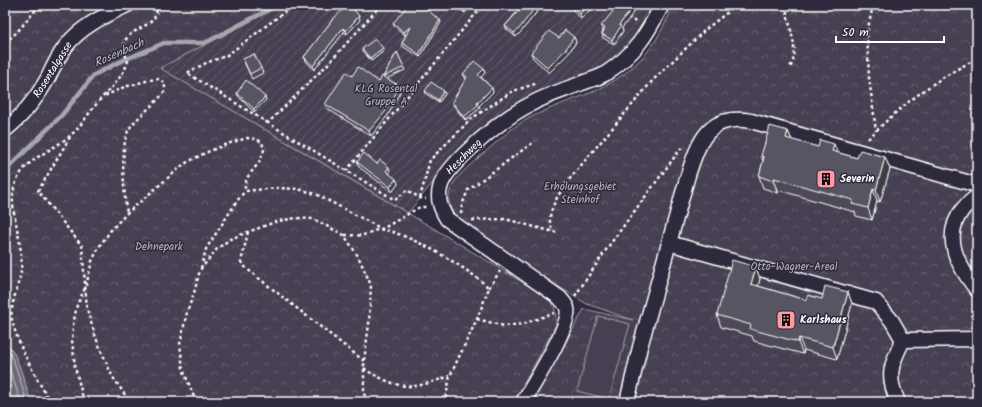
<svg xmlns="http://www.w3.org/2000/svg" width="982" height="407" viewBox="0 0 982 407" font-family="Kalam,sans-serif">
<defs>
<pattern id="forest-crowns" width="20" height="18" patternUnits="userSpaceOnUse"><rect width="20" height="18" fill="#464152"/><path d="M2 6a3 3 0 1 1 6 0M12 15a3 3 0 1 1 6 0" fill="none" stroke="#625e6c"/></pattern>
<pattern id="garden-furrows" width="10" height="10" patternUnits="userSpaceOnUse"><rect width="10" height="10" fill="#464152"/><path d="M-1 1l2-2M0 10L10 0M9 11l2-2" fill="none" stroke="#625e6c"/></pattern>
</defs>
<rect width="100%" height="100%" fill="#2f2a3d"/>
<filter id="ink" filterUnits="userSpaceOnUse"><feTurbulence type="fractalNoise" baseFrequency=".025" numOctaves="2"/><feDisplacementMap in="SourceGraphic" scale="8" xChannelSelector="R" yChannelSelector="G"/><feConvolveMatrix kernelMatrix="1 2 1 2 8 2 1 2 1" color-interpolation-filters="sRGB"/></filter>
<g filter="url(#ink)">
<path fill="url(#forest-crowns)" stroke="#a2a0a8" d="M 5,5 L 282,5 L 160,68 L 433,228 L 550,299 C 556,307 556,315 556,325 L 514,402 L 31,402 C 26,388 17,350 5,342 Z
M 674,5 L 977,5 L 977,402 L 533,402 L 584,309 L 633,320 L 587,304 L 575,297 L 471,231 C 467,227 460,224 457,219 C 436,193 460,174 478,158 C 491,147 503,136 516,126 C 540,110 566,103 592,92 C 615,83 637,66 652,46 C 661,33 667,19 674,5 Z"/>
<path fill="url(#garden-furrows)" stroke="#a2a0a8" d="M 282,5 L 655,5 L 645,26 L 631,44 L 596,72 L 526,99 L 513,106 L 491,122 L 457,153 L 408,213 L 160,68 Z"/>
<path fill="#464152" stroke="#a2a0a8" d="M 598,316 L 630,324 L 609,399 L 577,391 Z"/>
<path fill="#6d6a77" stroke="#a7a6ad" d="M 5,342 C 17,350 26,388 31,402 L 5,402 Z"/>
<g fill="none" stroke-linecap="round" stroke-linejoin="round">
<path stroke="#c5c3c9" stroke-width="1" d="M 5,347 C 15,357 22,388 27,402
M 5,356 L 21,402"/>
<path stroke="#a7a6ad" stroke-width="4.5" d="M 5,171 L 61,116 L 94,75 L 117,63 L 164,43 L 205,43 L 266,11 L 273,5"/>
<g stroke="#fff" stroke-width="17">
<path id="minor" d="M 5,130 C 24,115 36,99 48,78 C 53,67 59,55 66,46 C 81,26 106,15 127,5
M 977,196 C 973,200 967,204 963,209 C 941,237 958,266 977,290
M 669,243 L 876,302 L 892,321 L 903,340
M 523,402 C 533,385 572,324 567,308 C 566,304 562,301 560,298 L 447,219 C 441,209 437,200 440,188 C 445,164 507,116 529,105 C 546,95 565,90 582,83 C 590,80 598,78 605,74 C 635,54 646,36 662,5
M 627,402 L 640,347 L 688,175 C 699,142 708,113 751,121 L 977,185
M 898,402 C 886,376 891,364 903,340 L 977,339"/>
</g>
<path stroke="#fff" stroke-width="2.5" stroke-dasharray="3 3" stroke-linecap="butt" d="M 381,5 L 328,64 L 268,123 L 395,200 L 407,190 L 420,198 L 426,199
M 611,5 L 617,9
M 786,5 C 787,23 801,52 790,67
M 873,5 L 867,33 L 869,78 L 876,131
M 628,17 L 637,23
M 5,43 L 17,32 L 40,5
M 105,96 L 124,87 L 150,80 L 158,79 L 164,82 C 164,84 165,86 165,88 C 166,97 134,118 128,131 C 120,149 124,194 127,213
M 268,123 L 187,73 L 206,63 L 226,56 L 294,5
M 70,137 L 38,191 L 82,246 L 87,309 L 96,338 L 112,376 L 130,402
M 868,139 C 900,106 935,79 977,59
M 346,171 L 483,5
M 420,198 L 430,160 L 471,119 L 513,91 L 538,83
M 461,214 L 462,205 L 468,190 L 535,141
M 472,220 L 505,219 L 554,232
M 248,232 L 241,262 L 247,269 L 364,361
M 556,233 C 539,219 562,189 572,176 L 653,80 L 706,29 L 737,5
M 345,235 C 351,235 358,236 363,235 C 370,233 378,228 384,230 C 412,235 468,268 489,288 L 477,319 L 450,376 L 445,402
M 201,268 L 206,249 L 237,201 L 245,191
M 489,288 L 500,271
M 575,296 L 608,247 L 682,147
M 5,319 L 11,318
M 477,319 L 504,326 L 523,324 L 554,313
M 364,368 C 370,373 376,376 383,379 C 410,392 423,385 450,376
M 50,402 C 36,376 19,349 12,320 C 9,309 19,284 21,272 C 22,261 21,250 19,239 C 15,213 5,192 24,169 C 35,156 57,147 71,135 C 79,128 87,116 94,107 C 105,93 123,79 128,61 C 112,28 149,33 156,14 C 157,12 157,8 157,5
M 84,402 L 75,367 L 72,340 L 73,325 L 77,305 L 86,286 L 92,261 L 99,247 L 111,230 L 127,213 L 184,164 L 205,153 L 227,144 L 247,138 L 256,139 L 262,142 L 264,150 C 262,155 261,160 257,165 C 250,175 244,177 245,191 L 277,188 L 298,189 L 316,194 L 382,229 L 420,207 L 428,207
M 196,402 L 183,369 L 180,344 L 187,312 L 194,293 L 200,270 L 217,249 L 230,239 L 248,232 L 278,221 L 296,218 L 313,219 L 344,235 L 358,256 L 371,285 L 369,324 L 364,361 L 364,393 L 367,402"/>
<use href="#minor" stroke="#2f2a3d" stroke-width="14"/>
</g>
<path fill="#4d4956" stroke="#fff" d="M 453,5 L 470,5 L 465,13 Z
M 570,5 L 593,5 L 594,6 L 581,19 L 572,9 Z
M 538,6 L 539,9 L 520,33 L 516,37 L 507,30 L 505,26 L 520,8 L 520,7 Z
M 333,19 L 360,20 L 347,34 L 344,32 L 314,70 L 306,61 L 304,57 Z
M 441,22 L 420,57 L 402,46 L 402,43 L 407,33 L 405,35 L 394,26 L 393,23 Z
M 601,26 L 622,28 L 623,31 L 614,44 L 603,38 L 602,34 L 603,30 Z
M 574,37 L 576,42 L 568,54 L 549,73 L 533,58 L 531,53 L 559,38 Z
M 362,49 L 384,51 L 371,61 L 363,51 Z
M 397,52 L 405,70 L 386,79 L 400,86 L 401,90 L 388,115 L 371,136 L 326,108 L 325,104 L 352,76 L 379,82 L 383,77 Z
M 243,59 L 261,68 L 263,73 L 252,79 L 245,64 Z
M 484,69 L 485,73 L 481,77 L 492,88 L 493,92 L 479,106 L 480,108 L 465,120 L 453,105 L 452,102 L 466,79 L 465,78 L 463,74 Z
M 425,91 L 444,91 L 445,94 L 439,102 L 426,94 Z
M 237,93 L 265,97 L 266,100 L 254,112 L 238,96 Z
M 788,131 L 792,140 L 857,158 L 885,157 L 890,169 L 880,202 L 877,201 L 872,220 L 856,216 L 855,212 L 778,190 L 778,193 L 763,188 L 759,176 L 763,161 L 761,156 Z
M 357,162 L 377,164 L 390,172 L 389,174 L 396,179 L 398,184 L 392,192 L 359,167 Z
M 756,267 L 760,279 L 758,286 L 806,300 L 822,299 L 848,292 L 852,304 L 837,359 L 804,350 L 803,354 L 754,341 L 752,336 L 721,327 L 717,315 Z"/>
<path fill="#3e3c46" stroke="#fff" d="M 465,5 L 470,5 L 465,13 L 463,8 Z
M 537,5 L 539,5 L 538,6 L 539,9 L 520,33 L 516,37 L 514,33 Z
M 588,5 L 593,5 L 594,6 L 581,19 L 580,14 Z
M 635,5 L 639,5 L 622,28 L 623,31 L 614,44 L 612,40 L 619,25 Z
M 359,16 L 360,20 L 347,34 L 346,31 Z
M 440,20 L 441,22 L 420,57 L 419,54 Z
M 410,27 L 411,30 L 405,35 L 404,32 Z
M 343,28 L 344,32 L 314,70 L 313,66 Z
M 574,37 L 576,42 L 568,54 L 549,73 L 548,68 Z
M 383,48 L 384,51 L 371,61 L 370,58 Z
M 484,69 L 485,73 L 480,78 L 478,75 Z
M 400,86 L 401,90 L 388,115 L 371,136 L 369,131 Z
M 492,88 L 493,92 L 479,106 L 480,108 L 465,120 L 464,117 Z
M 444,91 L 445,94 L 439,102 L 438,100 Z
M 265,97 L 266,100 L 254,112 L 254,109 Z
M 788,131 L 793,143 L 786,138 Z
M 834,144 L 839,156 L 832,151 Z
M 885,157 L 890,169 L 880,202 L 876,190 Z
M 389,167 L 390,172 L 388,176 L 386,171 Z
M 774,178 L 778,190 L 778,193 L 773,181 Z
M 396,179 L 398,184 L 392,192 L 390,187 Z
M 873,189 L 877,201 L 872,220 L 868,208 Z
M 756,267 L 760,279 L 755,296 L 751,284 Z
M 848,292 L 852,304 L 837,359 L 833,347 Z
M 799,338 L 804,350 L 803,354 L 798,342 Z"/>
<path fill="#595564" stroke="#fff" d="M 348,5 L 350,5 L 359,16 L 346,31 L 343,28 L 313,66 L 304,57 L 333,19 Z
M 408,5 L 421,5 L 440,20 L 419,54 L 402,43 L 410,27 L 404,32 L 393,23 Z
M 458,5 L 465,5 L 463,8 Z
M 521,5 L 537,5 L 519,29 L 514,33 L 505,26 L 521,8 L 520,7 Z
M 571,5 L 588,5 L 580,14 Z
M 618,5 L 635,5 L 619,25 L 621,26 L 612,40 L 602,34 L 605,28 L 601,26 Z
M 565,30 L 574,37 L 566,49 L 548,68 L 531,53 L 549,31 L 559,38 Z
M 375,39 L 383,48 L 370,58 L 362,49 Z
M 397,52 L 404,67 L 383,77 Z
M 254,54 L 261,68 L 250,74 L 243,59 Z
M 474,61 L 484,69 L 478,75 L 492,88 L 477,103 L 478,105 L 464,117 L 452,102 L 467,77 L 463,74 Z
M 358,67 L 379,82 L 382,76 L 400,86 L 386,111 L 369,131 L 325,104 L 346,72 L 352,76 Z
M 246,80 L 265,97 L 254,109 L 237,93 Z
M 431,82 L 444,91 L 438,100 L 425,91 Z
M 770,126 L 788,131 L 786,138 L 818,147 L 820,140 L 834,144 L 832,151 L 857,158 L 860,150 L 885,157 L 876,190 L 873,189 L 868,208 L 852,204 L 853,200 L 774,178 L 773,181 L 759,176 L 764,157 L 761,156 Z
M 364,153 L 377,164 L 380,160 L 389,167 L 386,171 L 396,179 L 390,187 L 357,162 Z
M 732,260 L 756,267 L 751,284 L 806,300 L 808,295 L 822,299 L 825,286 L 848,292 L 833,347 L 799,338 L 798,342 L 750,329 L 751,325 L 717,315 Z"/>
</g>
<defs>
<g id="building-square" transform="scale(1)"><rect x="-9" y="-9" width="18" height="18" rx="4" fill="#ff9aa2" stroke="#2f2a3d"/><path d="M-4-6H4V6H1V3H-1V6H-4ZM-2.5-4.3h1.7v1.8h-1.7ZM.8-4.3h1.7v1.8H.8ZM-2.5-1h1.7V.8h-1.7ZM.8-1h1.7V.8H.8Z" fill="#111"/></g>
</defs>
<g fill-rule="evenodd">
<use href="#building-square" x="826" y="179"/>
<use href="#building-square" x="786" y="320"/>
</g>
<g text-anchor="middle" dominant-baseline="central" stroke-width="3" stroke-linejoin="round" paint-order="stroke">
<g font-size="11" fill="#fff" stroke="#2f2a3d">
<text transform="translate(53 70) rotate(-58)">Rosentalgasse</text>
<text transform="translate(464 157) rotate(-45)">Heschweg</text>
</g>
<g font-size="11" fill="#b5b3ba" stroke="#2f2a3d">
<text x="386" y="89">KLG Rosental<tspan x="386" dy="13">Gruppe A</tspan></text>
<text x="580" y="187">Erholungsgebiet<tspan x="580" dy="13">Steinhof</tspan></text>
<text x="159" y="247">Dehnepark</text>
<text x="794" y="267">Otto-Wagner-Areal</text>
</g>
<g font-size="11" font-weight="bold" fill="#fff" stroke="#2f2a3d" text-anchor="start">
<text x="840" y="179">Severin</text>
<text x="800" y="320">Karlshaus</text>
</g>
<g font-size="12" font-style="italic" fill="#b6b4bb" stroke="#2f2a3d">
<text transform="translate(119 53) rotate(-24)">Rosenbach</text>
</g>
</g>
<rect width="982" height="407" fill="none" stroke="#2f2a3d" stroke-width="20"/>
<rect x="10" y="10" width="962" height="387" fill="none" stroke="#fff" stroke-width="1.5" filter="url(#ink)"/>
<path d="M836 36v6h108v-6" fill="none" stroke="#ffffff" stroke-width="2"/>
<text x="842" y="36" font-size="12" fill="#ffffff" stroke="#2f2a3d" stroke-width="3" paint-order="stroke">50 m</text>
</svg>
